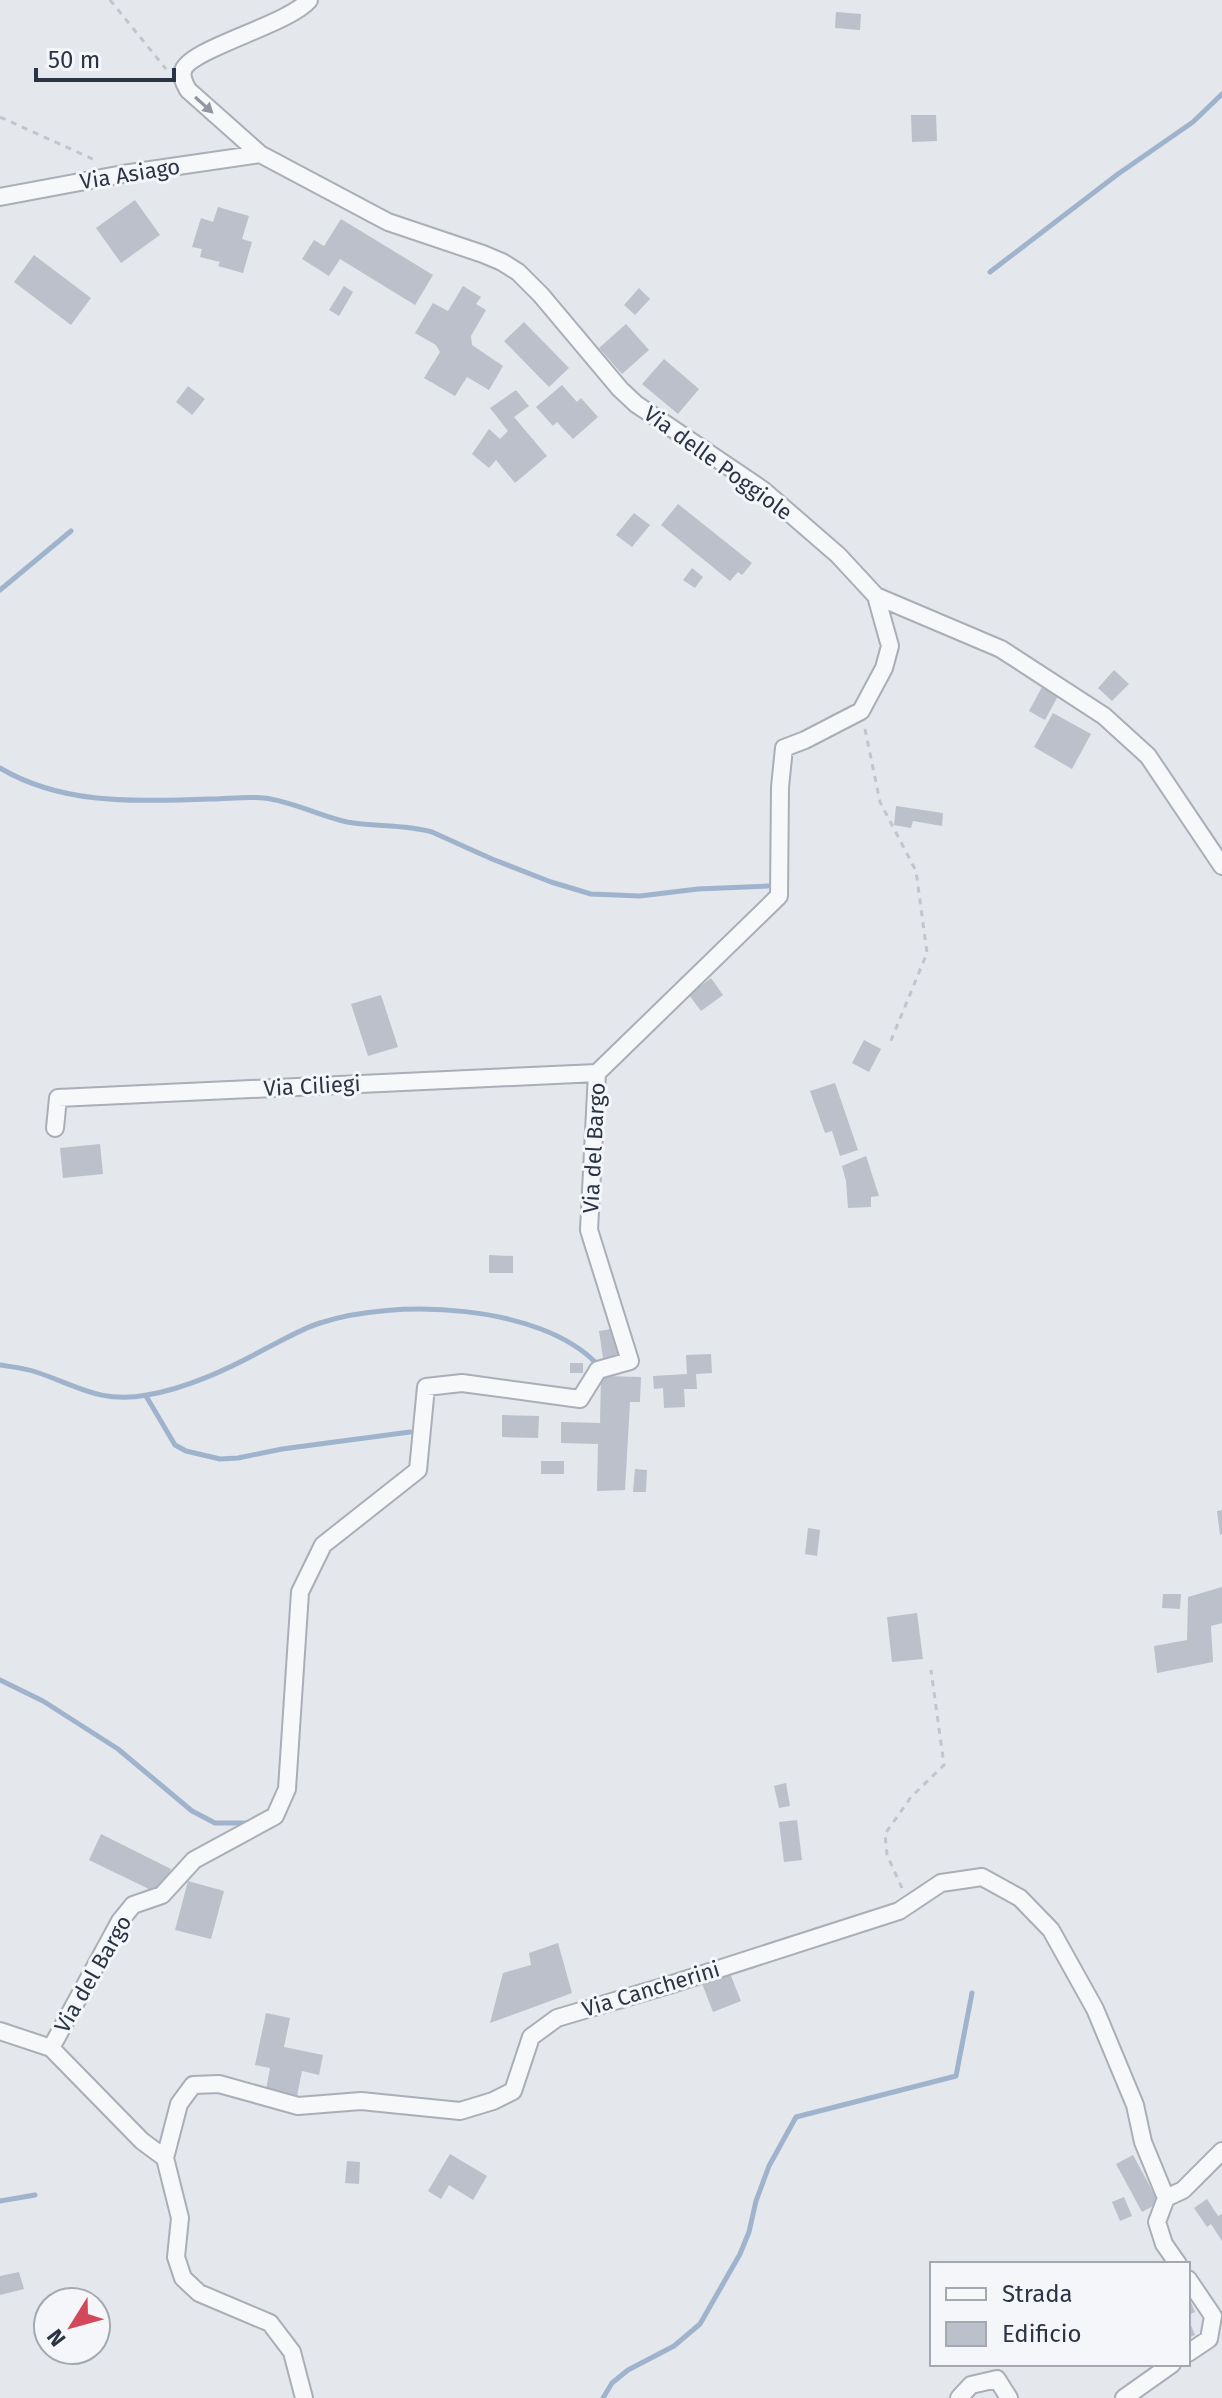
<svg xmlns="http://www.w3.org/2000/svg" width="1222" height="2398" viewBox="0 0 1222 2398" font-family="'Fira Sans',sans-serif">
<rect width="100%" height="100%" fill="#e4e7ec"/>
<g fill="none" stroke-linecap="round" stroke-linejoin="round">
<path stroke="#9fb4cc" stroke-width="5" d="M 990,272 L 1118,174 L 1193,122 L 1222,94
M 0,590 L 71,531
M 0,768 C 64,806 137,801 209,799 C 227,799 247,796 264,798 C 292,801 319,816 347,822 C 375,827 404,824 432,832 L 492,859 L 551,882 L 591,894 L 640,896 L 698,889 L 768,886
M 0,1365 C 12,1367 24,1368 36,1372 C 76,1385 100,1404 147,1395 C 188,1388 228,1369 265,1349 C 283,1340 301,1329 320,1323 C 395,1298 540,1304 597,1364
M 146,1396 L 175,1445 L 186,1451 L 220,1459 L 238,1458 L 282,1449 L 410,1432
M 0,1680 L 43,1701 L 118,1749 L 192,1811 L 215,1823 L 247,1823
M 0,2201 L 35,2195
M 603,2398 L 612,2383 L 628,2370 L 674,2346 L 700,2324 L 740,2254 L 749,2232 L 756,2201 L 769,2166 L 796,2117 L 956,2076 L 972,1993"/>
</g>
<path fill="#bbc0ca" d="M 836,12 L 861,14 L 860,30 L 835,28 Z
M 911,115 L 936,115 L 937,141 L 912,142 Z
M 135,200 L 160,235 L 121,263 L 96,228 Z
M 218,207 L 249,216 L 242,239 L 252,242 L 243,273 L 218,266 L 220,262 L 200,257 L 202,249 L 192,247 L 201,218 L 213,222 Z
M 341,219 L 433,275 L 415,305 L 340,259 L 329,276 L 302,259 L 314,240 L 324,246 Z
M 34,255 L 91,298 L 71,325 L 14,282 Z
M 344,286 L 353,292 L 339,316 L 329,310 Z
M 463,286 L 481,297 L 476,304 L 486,310 L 471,336 L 472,345 L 503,366 L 489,390 L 467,377 L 455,396 L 424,378 L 440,352 L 436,345 L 415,333 L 433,303 L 448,311 Z
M 639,288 L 650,299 L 635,315 L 624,305 Z
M 524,322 L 569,368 L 549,387 L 504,341 Z
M 626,324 L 649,350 L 622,374 L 599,348 Z
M 664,359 L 699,389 L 678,414 L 642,384 Z
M 562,385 L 577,402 L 581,398 L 598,417 L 573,439 L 557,422 L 553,426 L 536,407 Z
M 188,386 L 205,399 L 192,415 L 176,402 Z
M 516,390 L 529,406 L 514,417 L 547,456 L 515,483 L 496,460 L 489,468 L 472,454 L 489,429 L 500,439 L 508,431 L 490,408 Z
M 678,504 L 752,563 L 742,575 L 738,572 L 730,581 L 661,525 Z
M 634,513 L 650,525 L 632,547 L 616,535 Z
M 692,568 L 703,577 L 695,588 L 683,580 Z
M 1114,670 L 1129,684 L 1112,701 L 1098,688 Z
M 1042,687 L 1058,696 L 1045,720 L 1029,711 Z
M 1053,713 L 1091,734 L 1072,769 L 1034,747 Z
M 896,806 L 943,813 L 942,826 L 913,821 L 911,828 L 894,825 Z
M 711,978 L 723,995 L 701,1011 L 689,995 Z
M 381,995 L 398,1047 L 368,1056 L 351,1004 Z
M 864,1040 L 881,1049 L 869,1072 L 852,1063 Z
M 835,1083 L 858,1150 L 840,1156 L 832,1131 L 825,1133 L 810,1091 Z
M 100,1144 L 103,1174 L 63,1178 L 60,1148 Z
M 866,1156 L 879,1196 L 871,1197 L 871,1207 L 848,1208 L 846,1181 L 842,1166 Z
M 489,1255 L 513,1256 L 513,1273 L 489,1273 Z
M 617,1328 L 621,1355 L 603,1358 L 599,1331 Z
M 711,1354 L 712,1373 L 696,1374 L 697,1389 L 684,1389 L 685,1407 L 664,1408 L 663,1388 L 654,1389 L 653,1376 L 687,1374 L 686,1355 Z
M 570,1363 L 583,1363 L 583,1373 L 570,1373 Z
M 601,1376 L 641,1377 L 640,1402 L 630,1402 L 625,1490 L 597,1491 L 598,1444 L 561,1443 L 561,1422 L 600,1423 Z
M 502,1415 L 539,1416 L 538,1438 L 502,1437 Z
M 541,1461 L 564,1461 L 564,1474 L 541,1474 Z
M 635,1469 L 647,1470 L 646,1492 L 633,1492 Z
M 1222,1510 L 1222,1534 L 1220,1535 L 1217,1511 Z
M 808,1528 L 820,1530 L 817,1556 L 805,1554 Z
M 1222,1587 L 1222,1623 L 1211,1626 L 1213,1662 L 1157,1673 L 1154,1646 L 1187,1640 L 1188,1597 Z
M 1163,1594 L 1181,1594 L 1180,1609 L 1162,1608 Z
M 917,1613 L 923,1659 L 892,1662 L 887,1617 Z
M 786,1783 L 790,1806 L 779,1808 L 774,1786 Z
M 797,1820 L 802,1860 L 784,1862 L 779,1822 Z
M 101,1834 L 171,1869 L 159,1894 L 89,1860 Z
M 188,1881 L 224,1891 L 211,1939 L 175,1930 Z
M 558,1943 L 572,1993 L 490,2023 L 503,1973 L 531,1965 L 529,1953 Z
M 729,1971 L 741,2001 L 713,2012 L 701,1981 Z
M 266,2013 L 290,2018 L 284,2047 L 323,2055 L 319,2075 L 302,2071 L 297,2096 L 266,2090 L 270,2068 L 255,2065 Z
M 450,2154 L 487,2176 L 473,2200 L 449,2185 L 441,2199 L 428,2191 Z
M 1133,2155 L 1159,2203 L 1142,2212 L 1116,2164 Z
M 347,2161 L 360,2162 L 359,2184 L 345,2183 Z
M 1124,2197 L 1132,2216 L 1120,2221 L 1112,2202 Z
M 1207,2199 L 1218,2216 L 1222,2214 L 1222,2241 L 1211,2224 L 1207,2227 L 1194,2208 Z
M 19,2272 L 24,2289 L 0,2295 L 0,2276 Z
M 1188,2295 L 1195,2312 L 1188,2315 Z
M 1188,2318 L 1195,2335 L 1188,2338 Z"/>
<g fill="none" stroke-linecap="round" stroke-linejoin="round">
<g stroke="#a9aeb7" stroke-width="20">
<path id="minor" d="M 309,0 C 288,25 188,49 183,71 C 181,78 185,84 188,90 L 260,154 L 388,222 L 483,254 L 502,262 L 518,272 L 541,295 L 620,389 L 636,404 L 763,490 L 838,555 L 876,596 L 1001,649 L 1104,716 L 1148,756 L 1222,866
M 0,197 L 123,174 L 260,154
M 55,1128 L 58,1098 L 597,1073
M 0,2031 L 51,2048 L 142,2141 L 165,2158 L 179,2104 L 193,2085 L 219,2084 L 298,2106 L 361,2101 L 460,2111 L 493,2101 L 513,2091 L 531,2037 L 557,2018 L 669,1985 L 899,1911 L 941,1883 L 982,1877 L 1020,1898 L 1051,1930 L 1095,2009 L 1135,2105 L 1143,2142 L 1166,2198 L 1183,2190 L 1222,2151
M 51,2048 L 120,1921 L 133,1905 L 162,1895 L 194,1860 L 275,1816 L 287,1789 L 300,1592 L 323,1545 L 418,1470 L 426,1387 L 462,1383 L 580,1399 L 598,1370 L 630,1361 L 589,1230 L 597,1073 L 779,896 L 780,787 L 784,748 L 805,740 L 861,711 L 884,668 L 890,646 L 876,596
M 165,2158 L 180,2218 L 176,2257 L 183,2278 L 199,2293 L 270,2323 L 292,2352 L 304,2398
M 1166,2198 L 1157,2222 L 1164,2244 L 1178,2264
M 1188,2279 L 1213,2316 L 1209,2339 L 1188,2353
M 959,2398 L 971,2385 L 997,2379 L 1009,2398
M 1124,2398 L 1172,2364"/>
</g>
<path stroke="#c2c5cb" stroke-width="3" stroke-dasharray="6 6" stroke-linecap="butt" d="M 110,0 L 166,69
M 0,117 L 95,160
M 865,729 L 880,802 L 916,871 L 927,953 L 890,1043
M 902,1888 L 887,1855 L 885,1834 L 911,1797 L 944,1765 L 931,1670"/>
<use href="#minor" stroke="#f7f8fa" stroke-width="16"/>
</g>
<defs><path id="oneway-solid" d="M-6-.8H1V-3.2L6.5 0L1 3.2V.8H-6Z" transform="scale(2)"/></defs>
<use fill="#9196a0" href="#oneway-solid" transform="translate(204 105) rotate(42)"/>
<g text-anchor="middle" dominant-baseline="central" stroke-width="6" stroke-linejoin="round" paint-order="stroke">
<g font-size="22" fill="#2b3445" stroke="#f4f6f9">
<text transform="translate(130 174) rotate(-9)">Via Asiago</text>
<text transform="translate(718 463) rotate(36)">Via delle Poggiole</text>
<text transform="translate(312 1086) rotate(-3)">Via Ciliegi</text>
<text transform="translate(594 1148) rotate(-87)">Via del Bargo</text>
<text transform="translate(93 1974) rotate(-60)">Via del Bargo</text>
<text transform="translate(651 1989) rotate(-17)">Via Cancherini</text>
</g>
</g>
<rect x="930" y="2262" width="260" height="104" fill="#f4f6f9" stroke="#a4a8b1" stroke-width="2"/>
<rect x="946" y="2288" width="40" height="12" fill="#f7f8fa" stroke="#a4a8b1" stroke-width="2"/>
<text x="1002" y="2302" font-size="24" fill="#2b3445">Strada</text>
<rect x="946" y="2322" width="40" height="24" fill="#bbc0ca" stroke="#a4a8b1" stroke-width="2"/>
<text x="1002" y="2342" font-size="24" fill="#2b3445">Edificio</text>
<g transform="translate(72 2326) rotate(233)"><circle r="38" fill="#f4f6f9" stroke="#a4a8b1" stroke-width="2"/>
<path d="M0-6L14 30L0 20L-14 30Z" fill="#d1495b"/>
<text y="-12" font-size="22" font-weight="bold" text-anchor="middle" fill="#2b3445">N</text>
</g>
<path d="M36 68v12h138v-12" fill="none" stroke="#2b3445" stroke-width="4"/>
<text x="48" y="68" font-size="24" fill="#2b3445" stroke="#f4f6f9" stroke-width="6" paint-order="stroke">50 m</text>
</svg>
